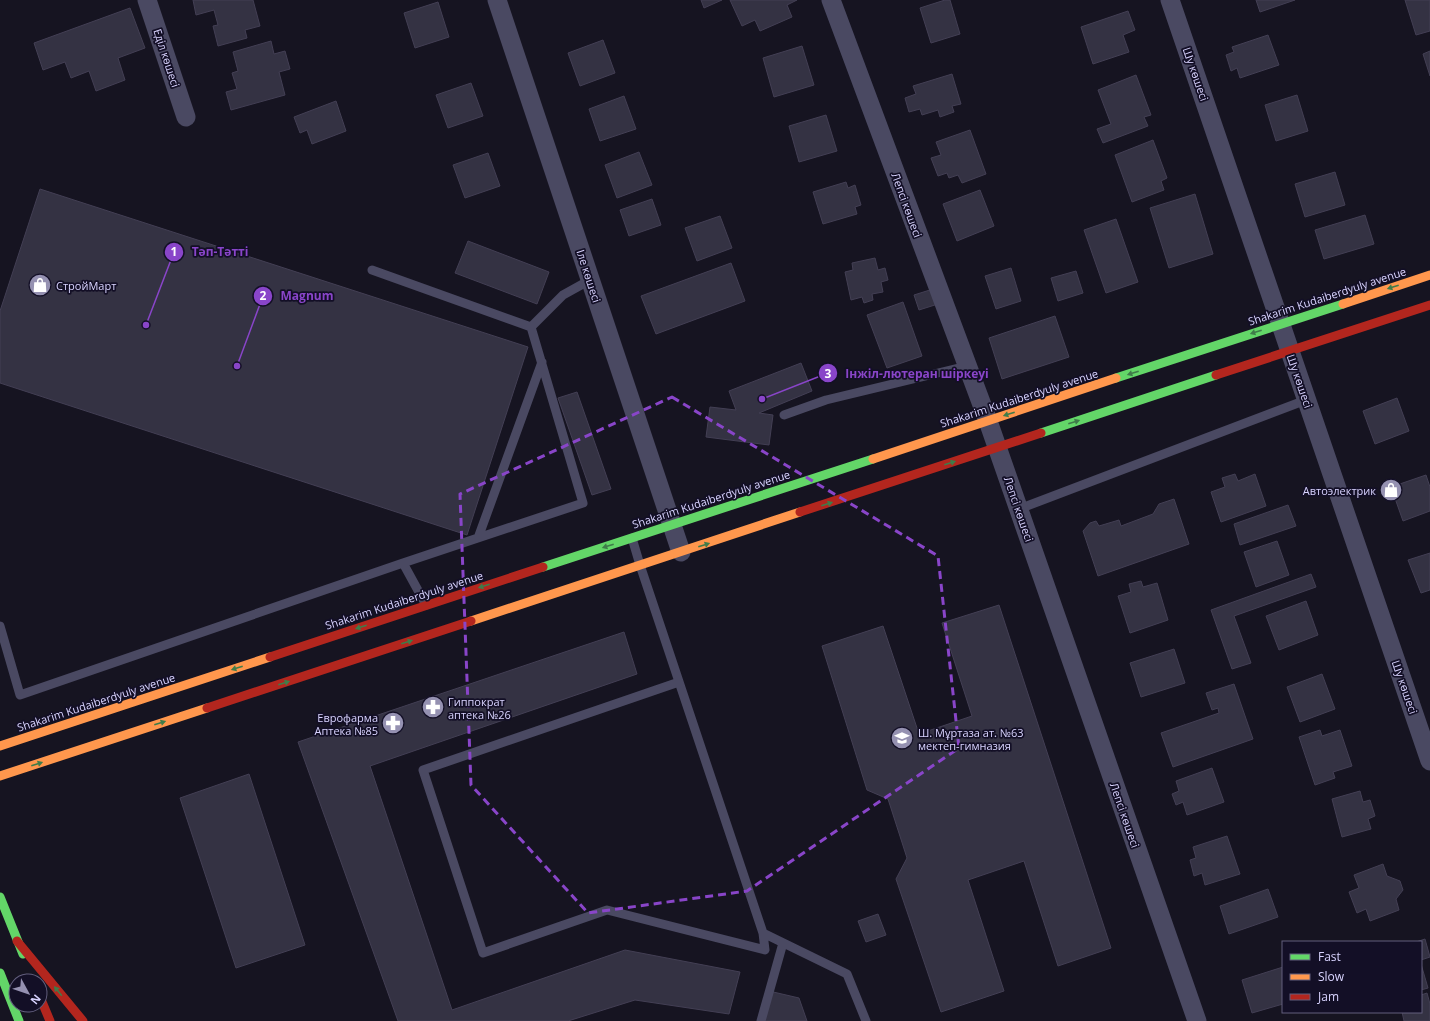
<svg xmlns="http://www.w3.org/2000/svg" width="1430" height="1021" viewBox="0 0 1430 1021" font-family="'Open Sans',sans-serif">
<rect width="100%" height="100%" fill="#161421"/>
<path fill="#343243" stroke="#433f54" d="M 193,0 L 253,0 L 260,26 L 245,30 L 247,38 L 218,46 L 213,26 L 218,25 L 214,10 L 196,15 Z
M 701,0 L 722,0 L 704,8 Z
M 730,0 L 797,0 L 787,5 L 792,17 L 760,31 L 755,20 L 742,26 Z
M 945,0 L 950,0 L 960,34 L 931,43 L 920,8 Z
M 1256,0 L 1295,0 L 1260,12 Z
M 1405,0 L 1430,0 L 1430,31 L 1416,35 Z
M 438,2 L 449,37 L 415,48 L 404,13 Z
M 130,8 L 145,48 L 118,58 L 125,80 L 96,91 L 89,71 L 71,78 L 65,62 L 43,70 L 34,43 Z
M 1128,11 L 1135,30 L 1123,35 L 1129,52 L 1093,64 L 1081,27 Z
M 1268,35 L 1279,65 L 1240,78 L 1237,68 L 1231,71 L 1226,55 L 1234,52 L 1232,47 Z
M 603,40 L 615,73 L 580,86 L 568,53 Z
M 271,41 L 274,54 L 285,51 L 290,69 L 279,72 L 285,95 L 231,110 L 226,92 L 237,89 L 232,73 L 238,71 L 233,52 Z
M 802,46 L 814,85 L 774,97 L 763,58 Z
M 1430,51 L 1430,76 L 1423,54 Z
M 952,74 L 961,104 L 952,106 L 954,112 L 940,117 L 938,110 L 922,115 L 920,109 L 909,112 L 905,98 L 916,94 L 913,86 Z
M 1136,75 L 1151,115 L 1144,117 L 1148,126 L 1103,143 L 1097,129 L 1111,124 L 1098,90 Z
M 471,83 L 483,116 L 448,128 L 436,95 Z
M 1297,95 L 1308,131 L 1276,141 L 1265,105 Z
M 624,96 L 636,129 L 600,141 L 589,109 Z
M 336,101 L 346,131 L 312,144 L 307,130 L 300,133 L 294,117 Z
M 826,115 L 837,151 L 799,162 L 789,126 Z
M 970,130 L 986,174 L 962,183 L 958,175 L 949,178 L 947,173 L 938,176 L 931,158 L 941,155 L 936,142 Z
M 1153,140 L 1167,178 L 1161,181 L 1164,190 L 1132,202 L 1115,155 Z
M 639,152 L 652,185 L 617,198 L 605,165 Z
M 488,153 L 500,186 L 465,198 L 453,165 Z
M 1335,172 L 1345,205 L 1305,217 L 1295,184 Z
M 846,182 L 848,188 L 855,185 L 861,205 L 855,207 L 857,214 L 823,224 L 813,192 Z
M 40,189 L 528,347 L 467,535 L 0,383 L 0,311 Z
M 980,190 L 994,226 L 957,241 L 943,204 Z
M 1195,194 L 1213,254 L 1169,268 L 1150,208 Z
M 652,199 L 661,225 L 629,236 L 620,210 Z
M 1365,215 L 1374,244 L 1324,259 L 1315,230 Z
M 720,216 L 732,248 L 697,261 L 685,228 Z
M 1116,219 L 1138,282 L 1106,293 L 1084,230 Z
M 468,241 L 549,272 L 537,304 L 455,273 Z
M 875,258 L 878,270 L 885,268 L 888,280 L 881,282 L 883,292 L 872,294 L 873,300 L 864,303 L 862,297 L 851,300 L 845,272 L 853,270 L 852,263 Z
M 731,263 L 745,301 L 656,334 L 641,296 Z
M 1011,268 L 1021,301 L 996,309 L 985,276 Z
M 1076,271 L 1083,293 L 1058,301 L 1051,278 Z
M 933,289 L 938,304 L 919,310 L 914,295 Z
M 903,302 L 922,356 L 887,368 L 867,315 Z
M 1055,316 L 1069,357 L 1002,379 L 989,338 Z
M 801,363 L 812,391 L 759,413 L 773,415 L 769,445 L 706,437 L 710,407 L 736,410 L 729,391 Z
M 577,392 L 611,489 L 592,495 L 558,398 Z
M 1397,398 L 1409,431 L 1375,444 L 1363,411 Z
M 1235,474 L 1238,481 L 1255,474 L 1266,506 L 1221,522 L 1211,492 L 1225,487 L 1222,478 Z
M 1426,475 L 1430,487 L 1430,511 L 1403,521 L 1391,487 Z
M 1174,499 L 1189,544 L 1098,576 L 1083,531 L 1090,523 L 1096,521 L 1099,526 L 1119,520 L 1121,526 L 1153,514 L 1159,504 Z
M 1288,505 L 1296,526 L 1240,545 L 1234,524 Z
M 1277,541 L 1289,575 L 1256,587 L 1244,552 Z
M 1430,553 L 1430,590 L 1421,593 L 1408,560 Z
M 1311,574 L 1316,587 L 1234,616 L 1251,663 L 1232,669 L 1211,610 Z
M 1141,581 L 1143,587 L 1157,583 L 1168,620 L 1130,633 L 1118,596 L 1131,592 L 1129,584 Z
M 1306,601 L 1318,635 L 1279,650 L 1266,616 Z
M 999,605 L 1111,948 L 1058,966 L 1024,861 L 968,880 L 1004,991 L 941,1012 L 896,879 L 907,858 L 888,799 L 867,790 L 822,646 L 883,626 L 919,734 L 972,716 L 942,623 Z
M 624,632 L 637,674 L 370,766 L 452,1010 L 625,950 L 740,972 L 729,1014 L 635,1000 L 568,1021 L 398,1021 L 298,742 Z
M 1174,649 L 1185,683 L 1141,697 L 1130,663 Z
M 1322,674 L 1335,709 L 1300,722 L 1287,687 Z
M 1234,684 L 1253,739 L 1173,767 L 1161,733 L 1219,713 L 1218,708 L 1212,710 L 1206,693 Z
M 1320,730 L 1322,736 L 1340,730 L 1352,766 L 1333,772 L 1335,778 L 1315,785 L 1299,737 Z
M 1212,768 L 1224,802 L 1187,815 L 1183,802 L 1176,805 L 1172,794 L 1179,791 L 1176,781 Z
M 249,774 L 305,945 L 236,968 L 180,798 Z
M 1360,791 L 1363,802 L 1370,800 L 1375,816 L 1368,819 L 1371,829 L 1342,837 L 1332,799 Z
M 1227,836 L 1240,874 L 1205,885 L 1202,873 L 1194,876 L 1190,860 L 1196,858 L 1193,847 Z
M 1383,864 L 1387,876 L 1400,881 L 1403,890 L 1396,899 L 1399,910 L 1370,921 L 1366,909 L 1357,913 L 1349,892 L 1359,888 L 1354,875 Z
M 1268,889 L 1278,917 L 1229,934 L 1220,906 Z
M 878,914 L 886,935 L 866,942 L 858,921 Z
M 1425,939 L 1430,957 L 1421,960 L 1421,942 L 1416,942 Z
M 1421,964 L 1428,988 L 1421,990 Z
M 1283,967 L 1283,1004 L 1252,1013 L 1242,980 Z
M 769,991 L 799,998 L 807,1021 L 762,1021 Z
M 1427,993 L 1430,1004 L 1430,1021 L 1404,1021 L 1402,1012 L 1421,1012 L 1421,995 Z"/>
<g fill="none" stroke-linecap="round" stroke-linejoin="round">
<path stroke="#4a4962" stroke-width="9" d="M 372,270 L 531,327 L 583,503 L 403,563
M 531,327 L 563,295 L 590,280
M 784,415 L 826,400 L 967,366
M 1019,509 L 1306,400
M 478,538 L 542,362
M 632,538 L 640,565 L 763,933 L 847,974 L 866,1021
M 0,626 L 20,695 L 403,563 L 426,605
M 679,682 L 423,770 L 483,953 L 607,910 L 765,950 L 763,933
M 761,1021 L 783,943"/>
<path stroke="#4a4962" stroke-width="19" d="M 147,0 L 186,117
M 497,0 L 681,552
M 831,0 L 988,421 L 1197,1021
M 1170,0 L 1430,761"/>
<path stroke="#63d668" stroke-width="9" d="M 1116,378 L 1343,304
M 1041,433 L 1216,375
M 543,567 L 873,459
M 0,897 L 23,954
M 0,973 L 19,1021"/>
<path stroke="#ff974d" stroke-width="9" d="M 1343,304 L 1430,275
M 873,459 L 1116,378
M 471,621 L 800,512
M 0,746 L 270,657
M 0,776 L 207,708"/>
<path stroke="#b3261e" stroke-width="9" d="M 1216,375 L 1430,305
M 800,512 L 1041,433
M 270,657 L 543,567
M 207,708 L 471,621
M 17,941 L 83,1021
M 40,997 L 50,1021"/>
</g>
<defs><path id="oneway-solid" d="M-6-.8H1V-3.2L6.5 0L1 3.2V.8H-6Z"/></defs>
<g fill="#3f7c4a">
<use href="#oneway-solid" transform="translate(1393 287) rotate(162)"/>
<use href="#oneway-solid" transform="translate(1256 332) rotate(162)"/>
<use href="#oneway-solid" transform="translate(1133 373) rotate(162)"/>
<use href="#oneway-solid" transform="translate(1009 414) rotate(162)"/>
<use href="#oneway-solid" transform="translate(1074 422) rotate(-18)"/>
<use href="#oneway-solid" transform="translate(950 463) rotate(-18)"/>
<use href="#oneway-solid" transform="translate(827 504) rotate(-18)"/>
<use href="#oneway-solid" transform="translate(704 545) rotate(-18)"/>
<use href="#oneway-solid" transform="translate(608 546) rotate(162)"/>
<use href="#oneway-solid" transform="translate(484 586) rotate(162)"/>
<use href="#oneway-solid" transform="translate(361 627) rotate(162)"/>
<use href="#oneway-solid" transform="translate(407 642) rotate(-18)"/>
<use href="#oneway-solid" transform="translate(237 668) rotate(162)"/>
<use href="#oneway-solid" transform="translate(284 683) rotate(-18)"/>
<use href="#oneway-solid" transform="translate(160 723) rotate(-18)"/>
<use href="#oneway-solid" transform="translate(37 764) rotate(-18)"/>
<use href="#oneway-solid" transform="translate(58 991) rotate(-129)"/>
</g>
<path fill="none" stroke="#8945c9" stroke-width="3" stroke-dasharray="8 5" stroke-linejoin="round" d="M 672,397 L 938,556 L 959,748 L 747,891 L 588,913 L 471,785 L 460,494 Z"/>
<defs>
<g id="shop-disc" transform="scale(1.15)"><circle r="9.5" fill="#9591b1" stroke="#130f26"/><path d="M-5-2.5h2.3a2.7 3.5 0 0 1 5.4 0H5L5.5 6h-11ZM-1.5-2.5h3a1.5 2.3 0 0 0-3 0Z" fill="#fff"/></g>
<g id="pharmacy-disc" transform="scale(1.15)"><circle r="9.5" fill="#9591b1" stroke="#130f26"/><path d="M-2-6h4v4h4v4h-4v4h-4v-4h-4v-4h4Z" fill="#fff"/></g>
<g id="school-disc" transform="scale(1.15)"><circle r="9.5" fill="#9591b1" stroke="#130f26"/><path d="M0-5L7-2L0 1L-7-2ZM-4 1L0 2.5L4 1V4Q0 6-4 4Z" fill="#fff"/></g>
</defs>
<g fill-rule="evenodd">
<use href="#shop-disc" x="40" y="285"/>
<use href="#shop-disc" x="1391" y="490"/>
<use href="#pharmacy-disc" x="433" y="707"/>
<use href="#pharmacy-disc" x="393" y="723"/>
<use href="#school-disc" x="902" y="738"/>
</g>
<g text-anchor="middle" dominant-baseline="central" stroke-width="3.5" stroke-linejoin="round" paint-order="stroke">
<g font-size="11" fill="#d9d4ff" stroke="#130f26">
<text transform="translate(167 58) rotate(72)">Еділ көшесі</text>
<text transform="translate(1196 74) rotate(71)">Шу көшесі</text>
<text transform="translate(907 205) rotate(70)">Лепсі көшесі</text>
<text transform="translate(589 276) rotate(72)">Іле көшесі</text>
<text transform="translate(1327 296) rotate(-18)">Shakarim Kudaiberdyuly avenue</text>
<text transform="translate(1300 381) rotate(71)">Шу көшесі</text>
<text transform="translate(1019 398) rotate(-18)">Shakarim Kudaiberdyuly avenue</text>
<text transform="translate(711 499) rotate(-18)">Shakarim Kudaiberdyuly avenue</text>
<text transform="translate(1019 509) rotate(71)">Лепсі көшесі</text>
<text transform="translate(404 600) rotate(-18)">Shakarim Kudaiberdyuly avenue</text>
<text transform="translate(1405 687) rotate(71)">Шу көшесі</text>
<text transform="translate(96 702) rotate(-18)">Shakarim Kudaiberdyuly avenue</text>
<text transform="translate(1125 815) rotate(71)">Лепсі көшесі</text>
</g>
<g font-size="11" fill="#d9d4ff" stroke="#130f26" text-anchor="start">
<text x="56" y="285">СтройМарт</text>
<text x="1376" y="490" text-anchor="end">Автоэлектрик</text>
<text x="448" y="701">Гиппократ<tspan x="448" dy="13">аптека №26</tspan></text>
<text x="378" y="717" text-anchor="end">Еврофарма<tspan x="378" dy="13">Аптека №85</tspan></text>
<text x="918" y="732">Ш. Мұртаза ат. №63<tspan x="918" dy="13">мектеп-гимназия</tspan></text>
</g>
</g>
<path fill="none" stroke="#8945c9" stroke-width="1.5" d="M146 325L174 252M237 366L263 296M762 399L828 373"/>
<g fill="#8945c9" stroke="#130f26" stroke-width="1.5">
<circle cx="146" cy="325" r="4"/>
<circle cx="237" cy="366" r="4"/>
<circle cx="762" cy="399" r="4"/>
<circle cx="174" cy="252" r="10"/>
<circle cx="263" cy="296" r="10"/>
<circle cx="828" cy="373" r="10"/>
</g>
<g font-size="12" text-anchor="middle" font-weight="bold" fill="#fff">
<text x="174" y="256">1</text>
<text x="263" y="300">2</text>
<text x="828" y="378">3</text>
</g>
<g font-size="12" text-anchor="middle" font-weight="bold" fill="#8945c9" stroke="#130f26" stroke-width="3.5" stroke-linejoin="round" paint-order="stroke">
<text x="220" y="256">Тәп-Тәтті</text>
<text x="307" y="300">Magnum</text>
<text x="917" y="378">Інжіл-лютеран шіркеуі</text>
</g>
<rect x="1282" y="941" width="140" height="72" fill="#130f26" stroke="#625e7d"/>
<rect x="1290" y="954" width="20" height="6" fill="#63d668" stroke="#625e7d"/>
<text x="1318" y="961" font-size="12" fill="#d9d4ff">Fast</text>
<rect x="1290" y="974" width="20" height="6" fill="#ff974d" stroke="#625e7d"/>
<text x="1318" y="981" font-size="12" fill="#d9d4ff">Slow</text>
<rect x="1290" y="994" width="20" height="6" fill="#b3261e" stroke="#625e7d"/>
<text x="1318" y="1001" font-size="12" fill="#d9d4ff">Jam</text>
<g transform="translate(28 993) rotate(130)"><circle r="19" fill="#130f26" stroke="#625e7d"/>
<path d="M0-3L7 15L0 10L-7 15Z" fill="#9591b1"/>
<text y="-6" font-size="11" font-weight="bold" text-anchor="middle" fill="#d9d4ff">N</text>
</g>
</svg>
